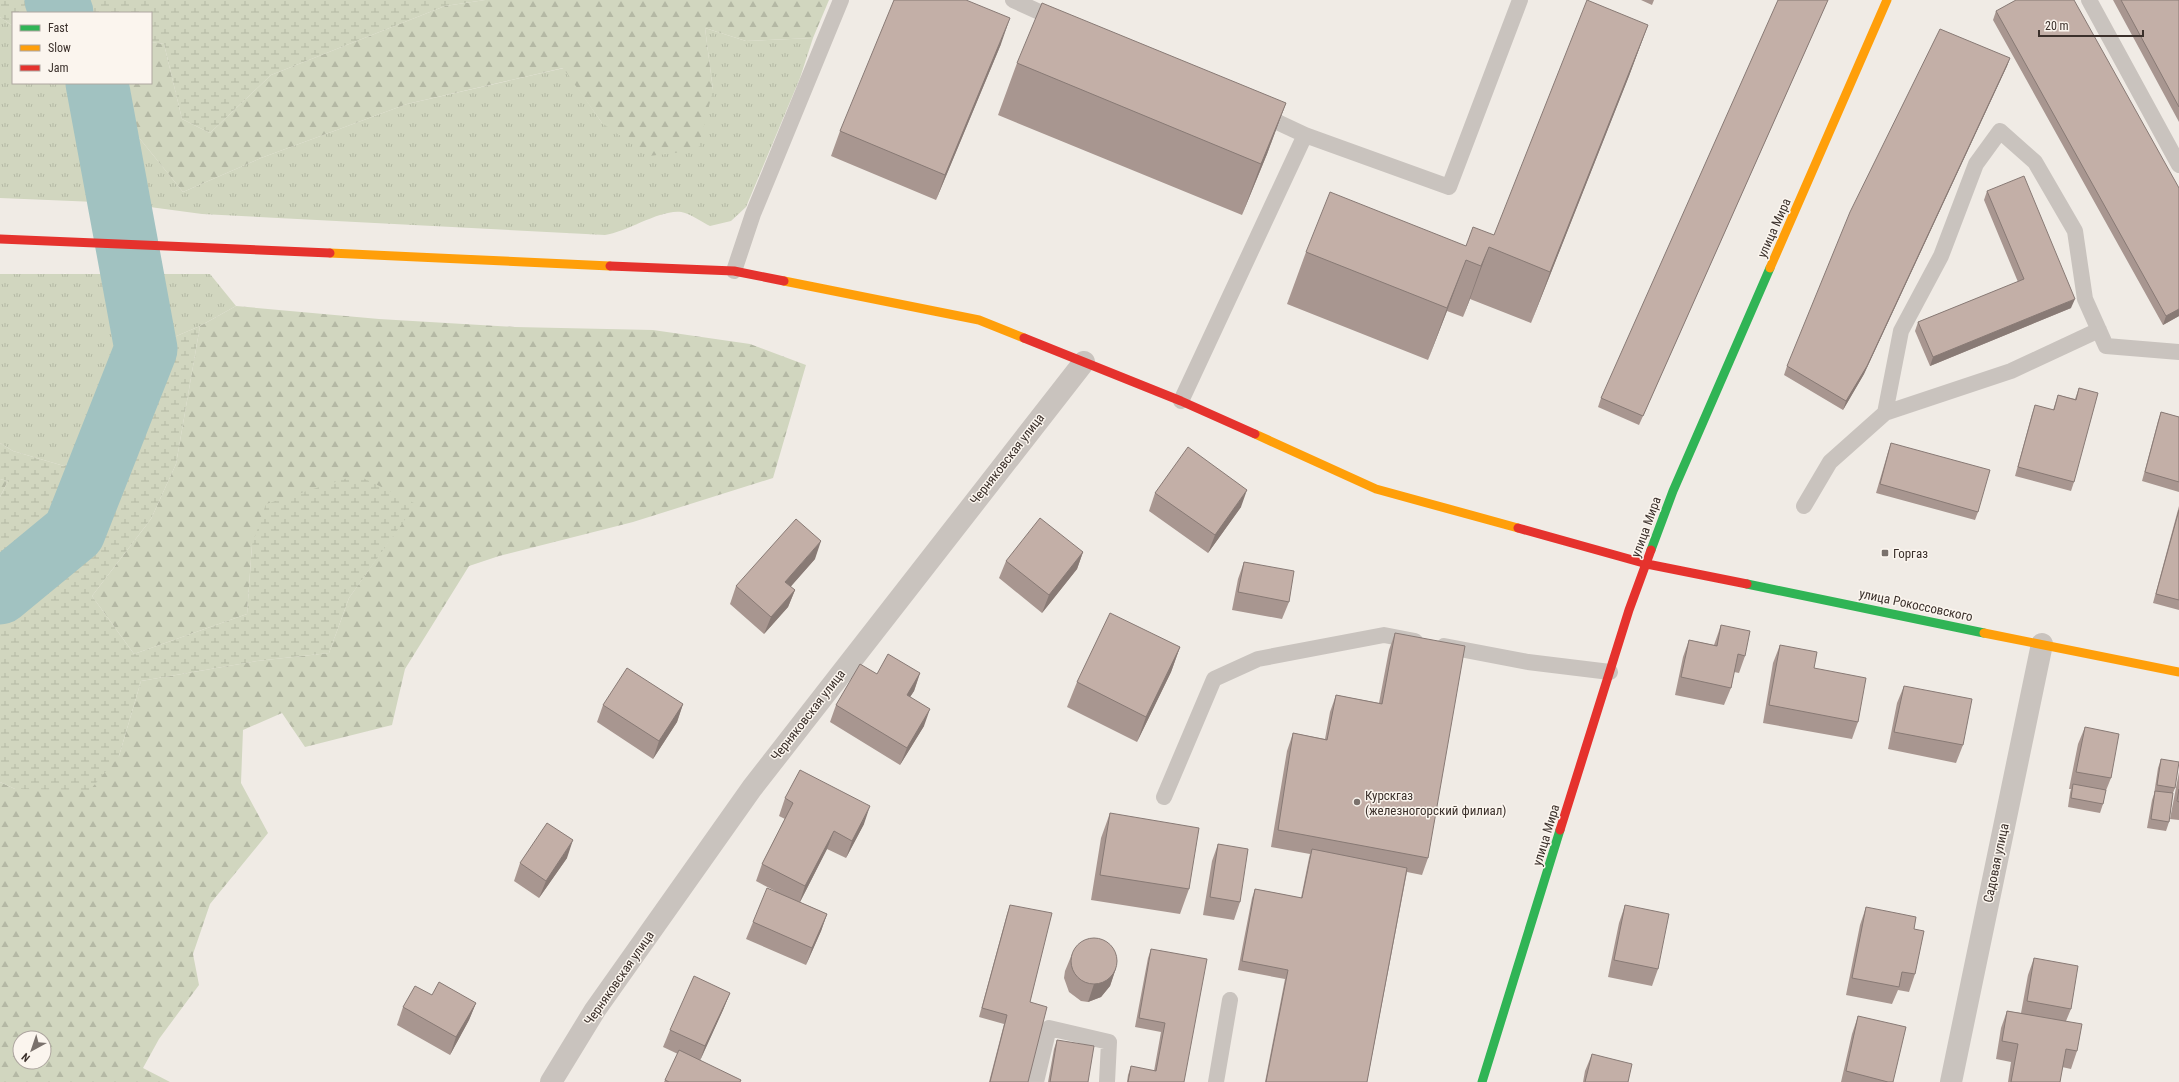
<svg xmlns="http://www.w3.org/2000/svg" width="2179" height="1082" viewBox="0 0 2179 1082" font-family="'Roboto Condensed',sans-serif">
<defs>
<pattern id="grass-tufts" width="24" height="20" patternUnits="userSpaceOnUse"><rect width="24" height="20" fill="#d1d6bf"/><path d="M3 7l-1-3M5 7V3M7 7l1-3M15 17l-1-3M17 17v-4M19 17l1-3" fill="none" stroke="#b4b8a4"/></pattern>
<pattern id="forest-firs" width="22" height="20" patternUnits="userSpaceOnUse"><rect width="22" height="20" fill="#d1d6bf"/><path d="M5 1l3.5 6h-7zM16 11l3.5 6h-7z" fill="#b4b8a4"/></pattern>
<pattern id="wetland-marsh" width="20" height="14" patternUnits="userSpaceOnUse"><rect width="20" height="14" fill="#d1d6bf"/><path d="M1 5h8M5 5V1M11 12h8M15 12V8" fill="none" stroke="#b4b8a4"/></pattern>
</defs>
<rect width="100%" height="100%" fill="#f0ebe5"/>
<path fill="url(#grass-tufts)" d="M 0,17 L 13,26 L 13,83 L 95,83 L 99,86 L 109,144 L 136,134 L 183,192 L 261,158 L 407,104 L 564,68 L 602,123 L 713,90 L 705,28 L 746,41 L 813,38 L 800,78 L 746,207 L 731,221 L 710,226 C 702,222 694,216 685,213 C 665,206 628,232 605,235 L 202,214 L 120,203 L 0,198 Z
M 0,274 L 210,274 L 236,306 L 200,326 L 146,349 L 111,439 L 64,466 L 13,451 L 0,443 Z"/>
<path fill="url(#forest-firs)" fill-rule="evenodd" d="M 485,0 L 829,0 L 813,38 L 746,41 L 705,28 L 713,90 L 698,150 L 649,156 L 602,123 L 563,68 L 407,104 L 261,158 L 183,192 L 136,134 L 129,83 L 151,83 L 151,42 L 164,44 L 182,119 L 210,133 L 271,75 L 445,6 Z
M 236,306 L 379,319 L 515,327 L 653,330 L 750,344 L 806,365 L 773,478 L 633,522 L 499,556 L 469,566 L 405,669 L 392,725 L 305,747 L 282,713 L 243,730 L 241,783 L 268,833 L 210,904 L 193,954 L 199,985 L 159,1039 L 143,1068 L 170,1082 L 0,1082 L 0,782 L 15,789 L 119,756 L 141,681 L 257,661 L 329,653 L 349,598 L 415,504 L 252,545 L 247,614 L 134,654 L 92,596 L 151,519 L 176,464 L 200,326 ZM 20,1038 L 44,1038 L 44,1062 L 20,1062 Z
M 0,479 L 8,481 L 0,497 Z"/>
<path fill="url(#wetland-marsh)" d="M 0,0 L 485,0 L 445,6 L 271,75 L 210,133 L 182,119 L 164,44 L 151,42 L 151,13 L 13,13 L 13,26 L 0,17 Z
M 95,83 L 129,83 L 136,134 L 109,145 L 99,86 Z
M 200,326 L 176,464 L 151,519 L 92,596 L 134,654 L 247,614 L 252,545 L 266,504 L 357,475 L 416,504 L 349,598 L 329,653 L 257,661 L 141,681 L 119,756 L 90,790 L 15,789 L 0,782 L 0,497 L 8,481 L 0,479 L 0,443 L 13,451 L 64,466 L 111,439 L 146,349 Z"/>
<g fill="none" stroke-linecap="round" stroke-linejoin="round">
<path stroke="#a1c2c1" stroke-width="63" d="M 56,0 L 62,13
M 0,593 L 74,532 L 146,349 L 97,83"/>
<path stroke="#c9c3be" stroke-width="16" d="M 1013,0 L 1057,20
M 2089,0 L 2179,165
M 1258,113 L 1305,135 L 1449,187 L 1520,0
M 734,271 L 753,214 L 841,0
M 1181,401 L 1305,135
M 1885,413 L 2011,371 L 2099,330
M 1804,506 L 1830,462 L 1885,413 L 1901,331 L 1941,256 L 1976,164 L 2000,131 L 2035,162 L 2075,231 L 2085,299 L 2106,346 L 2179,352
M 1444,646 L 1528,662 L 1610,672
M 1164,797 L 1214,679 L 1258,659 L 1384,635 L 1415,641
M 1036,1082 L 1049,1028 L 1109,1042 L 1107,1082
M 1216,1082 L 1230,1000"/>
<path stroke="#c9c3be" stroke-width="22" d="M 551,1082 L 595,1010 L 752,788 L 1084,362
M 1951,1082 L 2042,644"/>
<path stroke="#30b455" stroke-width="9" d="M 1651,550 L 1673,491 L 1770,268
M 1747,584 L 1984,633
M 1482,1082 L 1560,830"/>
<path stroke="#ff9f0a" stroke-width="9" d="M 330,253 L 610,266
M 1770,268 L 1887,0
M 784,281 L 979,320 L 1024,338
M 1255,434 L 1376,489 L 1518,528
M 1984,633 L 2179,672"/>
<path stroke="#e5322d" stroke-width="9" d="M 0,239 L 330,253
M 610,266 L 734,271 L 784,281
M 1024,338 L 1181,401 L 1255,434
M 1518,528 L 1647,564 L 1747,584
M 1560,830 L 1629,610 L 1651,550"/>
</g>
<path fill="#a89690" d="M 1641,0 L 1654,0 L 1652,5 Z
M 1828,0 L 1639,425 L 1598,407 L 1601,398 Z
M 2113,0 L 2179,0 L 2179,122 Z
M 1996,11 L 2179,188 L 2179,316 L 2163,325 L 1993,20 Z
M 1648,25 L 1629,76 L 1531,323 L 1470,299 L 1463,317 L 1447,311 L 1428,360 L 1287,304 L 1306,252 L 1466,246 L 1494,235 Z
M 1001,44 L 936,200 L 831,156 L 840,131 Z
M 2010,58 L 2007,66 L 1864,374 L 1843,410 L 1784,375 L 1787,366 Z
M 1017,63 L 1286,103 L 1267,154 L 1242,215 L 998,115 Z
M 1987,191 L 2071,308 L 1930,366 L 1915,331 L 1918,322 L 2018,282 L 1984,200 Z
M 2079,388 L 2074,482 L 2071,491 L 2015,476 L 2032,414 L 2035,405 L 2053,410 L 2058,395 L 2075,399 Z
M 2161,412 L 2179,417 L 2179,492 L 2142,481 L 2158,421 Z
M 1891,443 L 1978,512 L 1975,520 L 1876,493 L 1888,452 Z
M 1155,493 L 1241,507 L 1208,553 L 1149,511 Z
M 2179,506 L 2179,610 L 2153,603 Z
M 1083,552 L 1077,569 L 1042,613 L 999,578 L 1006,561 Z
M 815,559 L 790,587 L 795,590 L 788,607 L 764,634 L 730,604 L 736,586 Z
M 1244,562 L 1289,602 L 1282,619 L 1232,610 L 1238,579 Z
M 1721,625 L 1745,656 L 1739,673 L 1734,672 L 1731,688 L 1724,705 L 1675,695 L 1683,657 L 1689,640 L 1714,645 Z
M 1395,633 L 1428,858 L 1422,875 L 1407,872 L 1367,1082 L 1265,1082 L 1285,979 L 1238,970 L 1252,898 L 1255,889 L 1301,898 L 1309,858 L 1310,854 L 1271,847 L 1287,751 L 1293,733 L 1325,739 L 1330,712 L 1336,695 L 1379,703 L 1389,650 Z
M 1780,645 L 1814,668 L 1858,722 L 1852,739 L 1763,723 L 1773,663 Z
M 1180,647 L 1171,672 L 1137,742 L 1067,707 L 1077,682 Z
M 920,673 L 914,691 L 910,697 L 924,726 L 900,765 L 830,722 L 836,705 L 877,674 Z
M 1904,686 L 1963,745 L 1956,763 L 1888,749 L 1897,703 Z
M 683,704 L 677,722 L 653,759 L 597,722 L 603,705 Z
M 2085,727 L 2111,778 L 2105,793 L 2103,804 L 2100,813 L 2068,807 L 2070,793 L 2071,789 L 2069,789 L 2078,744 Z
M 2161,759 L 2175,788 L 2173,793 L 2169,822 L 2166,831 L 2147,828 L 2152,800 L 2154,794 L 2158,768 Z
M 2179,772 L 2179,820 L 2170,819 Z
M 785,798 L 864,824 L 846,858 L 827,849 L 800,902 L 827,914 L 821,931 L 806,965 L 746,939 L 753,922 L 775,891 L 756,881 L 762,864 L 785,819 L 779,816 Z
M 1110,813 L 1189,889 L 1180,914 L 1091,900 L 1101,838 Z
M 1218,844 L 1240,902 L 1234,920 L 1203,915 L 1212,861 Z
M 567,858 L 539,898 L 514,881 L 520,863 Z
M 1010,905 L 1030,1002 L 1028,1082 L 989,1082 L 1004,1024 L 979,1017 L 1007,914 Z
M 1625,905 L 1658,969 L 1652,986 L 1608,977 L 1619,923 Z
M 1866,907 L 1914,929 L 1915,974 L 1909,992 L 1898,990 L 1892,1004 L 1846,995 L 1860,925 Z
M 1151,949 L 1184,1082 L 1127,1082 L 1128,1075 L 1131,1066 L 1154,1071 L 1161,1032 L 1135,1027 L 1148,958 Z
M 1072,954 L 1116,968 L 1110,986 L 1101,997 L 1088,1002 L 1081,1001 L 1069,992 L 1064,978 L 1065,971 Z
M 2034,958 L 2071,1009 L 2066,1021 L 2077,1051 L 2071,1069 L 2062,1067 L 2060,1082 L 2008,1082 L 2011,1062 L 1996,1059 L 2001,1028 L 2007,1011 L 2021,1013 L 2028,975 Z
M 730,993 L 723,1010 L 700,1060 L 740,1082 L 664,1082 L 678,1054 L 663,1047 L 670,1030 Z
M 432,995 L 476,1003 L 469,1020 L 450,1055 L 397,1025 L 403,1007 Z
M 1858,1016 L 1893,1082 L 1841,1082 L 1852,1034 Z
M 1057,1040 L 1088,1082 L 1048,1082 L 1054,1049 Z
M 1592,1054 L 1628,1082 L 1583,1082 L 1585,1071 Z"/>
<path fill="#887a75" d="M 1010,18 L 1001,44 L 936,200 L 945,175 Z
M 1648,25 L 1629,76 L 1531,323 L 1550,272 Z
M 2010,58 L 2007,66 L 1864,374 L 1843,410 L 1846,401 Z
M 1286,103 L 1267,154 L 1242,215 L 1261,164 Z
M 1489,247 L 1470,299 L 1463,317 L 1481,266 Z
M 1466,260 L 1447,311 L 1428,360 L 1447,308 Z
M 2075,299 L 2071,308 L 1930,366 L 1933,357 Z
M 2179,309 L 2179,316 L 2163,325 L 2166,316 Z
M 1247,490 L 1241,507 L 1208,553 L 1215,535 Z
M 821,541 L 815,559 L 779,600 L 785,582 Z
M 1083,552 L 1077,569 L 1042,613 L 1049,595 Z
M 795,590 L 788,607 L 764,634 L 771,617 Z
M 1180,647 L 1171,672 L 1137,742 L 1146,717 Z
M 920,673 L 914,691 L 900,712 L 907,695 Z
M 683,704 L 677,722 L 653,759 L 659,741 Z
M 930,709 L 924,726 L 900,765 L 907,748 Z
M 870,806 L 864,824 L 846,858 L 852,841 Z
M 834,831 L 827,849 L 799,904 L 805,886 Z
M 573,840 L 567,858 L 539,898 L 546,881 Z
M 827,914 L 821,931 L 806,965 L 812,948 Z
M 1116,968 L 1110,986 L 1101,997 L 1088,1002 L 1094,984 Z
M 730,993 L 723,1010 L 699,1063 L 705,1046 Z
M 476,1003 L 469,1020 L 450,1055 L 456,1037 Z"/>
<path fill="#c3afa7" stroke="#887a75" d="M 894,0 L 966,0 L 1010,18 L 945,175 L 840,131 Z
M 1587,0 L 1648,25 L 1550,272 L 1489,247 L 1481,266 L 1466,260 L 1447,308 L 1306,252 L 1330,192 L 1466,246 L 1473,227 L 1494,235 Z
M 1778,0 L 1828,0 L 1643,416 L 1601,398 Z
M 2016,0 L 2074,0 L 2179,188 L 2179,309 L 2166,316 L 1996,11 Z
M 2121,0 L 2179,0 L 2179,107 Z
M 1042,3 L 1286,103 L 1261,164 L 1017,63 Z
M 1940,29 L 2010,58 L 1867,366 L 1846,401 L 1787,366 L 1850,212 Z
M 2024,176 L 2075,299 L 1933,357 L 1918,322 L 2024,279 L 1987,191 Z
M 2079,388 L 2098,393 L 2074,482 L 2018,467 L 2035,405 L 2054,410 L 2058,395 L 2076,400 Z
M 2161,412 L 2179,417 L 2179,482 L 2145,472 Z
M 1891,443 L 1990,470 L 1978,512 L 1880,484 Z
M 1188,447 L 1247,490 L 1215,535 L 1155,493 Z
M 2179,510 L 2179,600 L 2156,594 Z
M 1040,518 L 1083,552 L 1049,595 L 1006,561 Z
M 796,519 L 821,541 L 785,582 L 795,590 L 771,617 L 736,586 Z
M 1244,562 L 1294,571 L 1289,602 L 1238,592 Z
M 1110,613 L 1180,647 L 1146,717 L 1077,682 Z
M 1721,625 L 1750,631 L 1745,656 L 1738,654 L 1731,688 L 1681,677 L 1689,640 L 1717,646 Z
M 1395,633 L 1465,646 L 1428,858 L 1278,830 L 1293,733 L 1327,740 L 1336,695 L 1382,704 Z
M 1780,645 L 1817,652 L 1814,668 L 1866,678 L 1858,722 L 1769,705 Z
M 888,654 L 920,673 L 907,695 L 930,709 L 907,748 L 836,705 L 860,664 L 877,674 Z
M 627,668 L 683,704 L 659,741 L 603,705 Z
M 1904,686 L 1972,699 L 1963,745 L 1894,732 Z
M 2085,727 L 2119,734 L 2111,778 L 2076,772 Z
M 2161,759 L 2179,762 L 2175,788 L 2157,785 Z
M 800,770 L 870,806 L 852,841 L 834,831 L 805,886 L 762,864 L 793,803 L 785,798 Z
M 2073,784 L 2106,790 L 2103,804 L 2071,798 Z
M 2179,789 L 2179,802 L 2177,801 Z
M 2155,791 L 2173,793 L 2169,822 L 2151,819 Z
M 1110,813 L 1199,828 L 1189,889 L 1100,875 Z
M 547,823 L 573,840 L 546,881 L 520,863 Z
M 1218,844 L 1248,849 L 1240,902 L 1210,897 Z
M 1312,849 L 1407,868 L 1367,1082 L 1266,1082 L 1288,970 L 1242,961 L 1255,889 L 1302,898 Z
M 767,888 L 827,914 L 812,948 L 753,922 Z
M 1010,905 L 1052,913 L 1030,1002 L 1047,1007 L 1028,1082 L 990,1082 L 1007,1015 L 982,1008 Z
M 1625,905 L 1669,914 L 1658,969 L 1614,960 Z
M 1866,907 L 1916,917 L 1914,929 L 1924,931 L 1915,974 L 1902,972 L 1899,987 L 1852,978 Z
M1071 961a23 23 0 1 1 46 0a23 23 0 1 1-46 0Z
M 1151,949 L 1207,959 L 1184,1082 L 1128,1082 L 1131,1066 L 1156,1071 L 1165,1023 L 1139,1018 Z
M 2034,958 L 2078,966 L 2071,1009 L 2027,1001 Z
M 694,976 L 730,993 L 705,1046 L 670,1030 Z
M 439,982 L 476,1003 L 456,1037 L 403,1007 L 415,986 L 432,995 Z
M 2007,1011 L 2082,1024 L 2077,1051 L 2066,1049 L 2060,1082 L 2011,1082 L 2018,1044 L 2002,1041 Z
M 1858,1016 L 1906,1027 L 1893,1082 L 1888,1082 L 1846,1071 Z
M 1057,1040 L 1094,1046 L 1088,1082 L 1050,1082 Z
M 679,1050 L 741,1080 L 740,1082 L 669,1082 L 665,1080 Z
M 1592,1054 L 1632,1064 L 1628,1082 L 1585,1082 Z"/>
<g fill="#7a716c" stroke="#fbf5ee" stroke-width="1.5">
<rect x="1881" y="549" width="8" height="8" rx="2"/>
<circle cx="1357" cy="802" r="4"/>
</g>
<g text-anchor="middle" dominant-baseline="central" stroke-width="3" stroke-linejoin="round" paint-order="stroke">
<g font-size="13" fill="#3b302b" stroke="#fbf5ee">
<text transform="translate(1774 228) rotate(-66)">улица Мира</text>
<text transform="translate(1007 459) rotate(-52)">Черняковская улица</text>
<text transform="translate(1646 527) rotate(-70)">улица Мира</text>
<text transform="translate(1916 605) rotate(12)">улица Рокоссовского</text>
<text transform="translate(808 715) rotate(-52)">Черняковская улица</text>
<text transform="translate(1546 835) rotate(-73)">улица Мира</text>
<text transform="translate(1996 863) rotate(-78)">Садовая улица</text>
<text transform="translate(619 978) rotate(-55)">Черняковская улица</text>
</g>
<g font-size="13" fill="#3b302b" stroke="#fbf5ee" text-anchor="start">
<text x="1893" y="553">Горгаз</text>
<text x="1365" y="795">Курскгаз<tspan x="1365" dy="15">(железногорский филиал)</tspan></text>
</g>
</g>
<rect x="12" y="12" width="140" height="72" fill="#fbf5ee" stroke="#aea6a0"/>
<rect x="20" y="25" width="20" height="6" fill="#30b455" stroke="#aea6a0"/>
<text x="48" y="32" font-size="12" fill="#3b302b">Fast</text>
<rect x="20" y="45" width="20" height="6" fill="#ff9f0a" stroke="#aea6a0"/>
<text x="48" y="52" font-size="12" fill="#3b302b">Slow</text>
<rect x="20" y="65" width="20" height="6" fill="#e5322d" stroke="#aea6a0"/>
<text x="48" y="72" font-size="12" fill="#3b302b">Jam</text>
<g transform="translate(32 1050) rotate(220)"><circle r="19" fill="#fbf5ee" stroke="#aea6a0"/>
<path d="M0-3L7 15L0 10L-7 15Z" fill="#7a716c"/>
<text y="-6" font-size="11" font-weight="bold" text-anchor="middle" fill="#3b302b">N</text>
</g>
<path d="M2039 30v6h104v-6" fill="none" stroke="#3b302b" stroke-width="2"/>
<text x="2045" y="30" font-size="12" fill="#3b302b" stroke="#fbf5ee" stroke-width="3" paint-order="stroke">20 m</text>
</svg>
